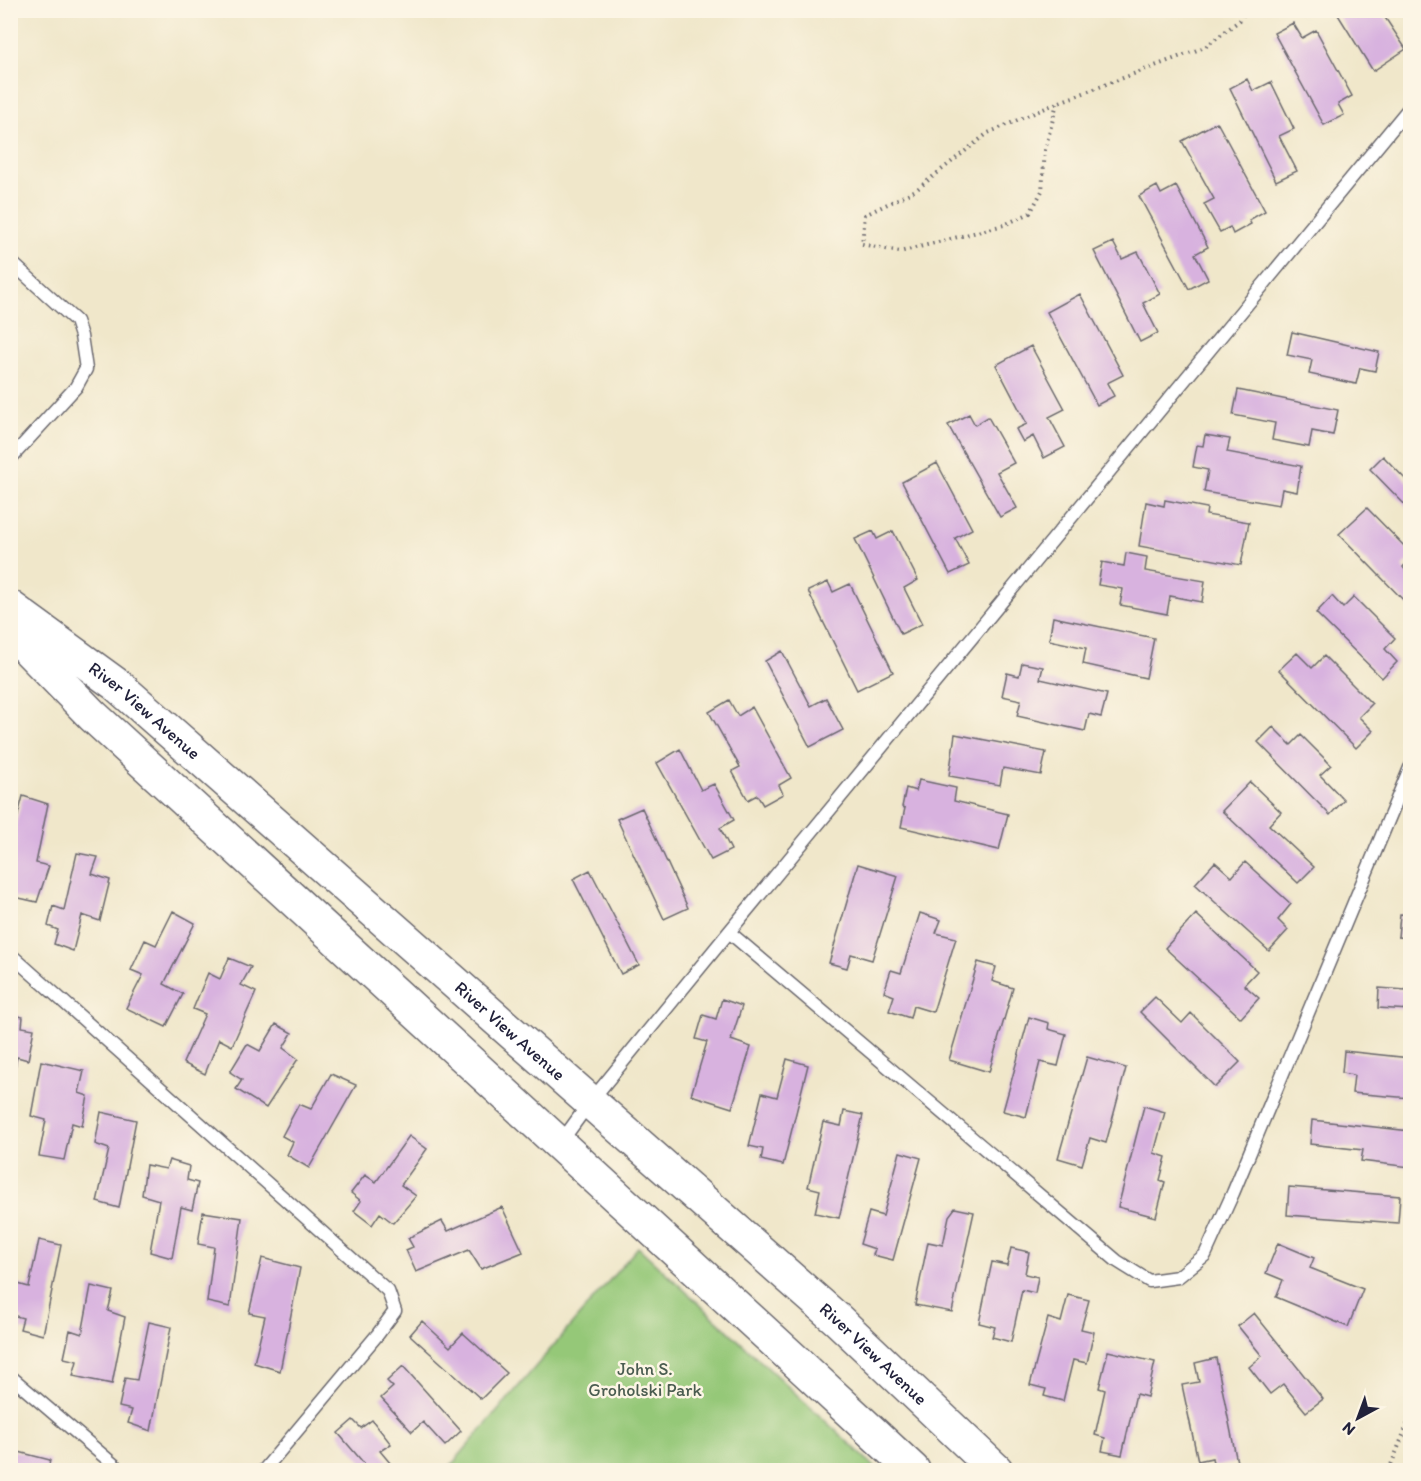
<svg xmlns="http://www.w3.org/2000/svg" width="1421" height="1481" viewBox="0 0 1421 1481" font-family="Itim,sans-serif">
<rect width="100%" height="100%" fill="#fcf5e5"/>
<filter id="ink" filterUnits="userSpaceOnUse"><feTurbulence type="fractalNoise" baseFrequency=".0167" numOctaves="2"/><feDisplacementMap in="SourceGraphic" scale="12" xChannelSelector="R" yChannelSelector="G"/><feConvolveMatrix kernelMatrix="1 2 1 2 8 2 1 2 1" color-interpolation-filters="sRGB"/></filter>
<filter id="wash" filterUnits="userSpaceOnUse"><feTurbulence type="fractalNoise" baseFrequency=".008" numOctaves="4" result="noise"/><feDisplacementMap in="SourceGraphic" scale="24" xChannelSelector="R" yChannelSelector="G"/><feGaussianBlur stdDeviation="1.35" result="paint"/><feColorMatrix in="noise" values="0 0 0 0 0 0 0 0 0 0 0 0 0 0 0 0 0 1.4 0 .05"/><feComposite in="paint" operator="in"/></filter>
<g filter="url(#wash)">
<rect width="100%" height="100%" fill="#f0e7ca"/>
<path fill="#95c878" stroke="#5c755a" stroke-width="1.5" d="M 638,1247 L 878,1470 L 447,1470 Z"/>
<g id="blocks">
<path fill="#d8b2df" d="M 1335,10 L 1380,10 L 1406,49 L 1373,71 Z
M 1293,23 L 1302,38 L 1316,30 L 1352,96 L 1338,104 L 1344,115 L 1324,125 L 1274,33 Z
M 1247,79 L 1253,91 L 1271,82 L 1294,129 L 1279,136 L 1297,171 L 1276,181 L 1230,88 Z
M 1217,122 L 1265,211 L 1249,220 L 1251,224 L 1233,234 L 1230,227 L 1220,232 L 1204,204 L 1214,199 L 1182,141 Z
M 1157,186 L 1161,194 L 1176,186 L 1208,247 L 1195,254 L 1208,279 L 1189,289 L 1139,196 Z
M 1113,242 L 1122,259 L 1138,252 L 1160,294 L 1143,303 L 1158,333 L 1140,342 L 1094,251 Z
M 1080,294 L 1123,375 L 1107,383 L 1114,396 L 1097,405 L 1047,312 Z
M 1292,332 L 1379,352 L 1375,371 L 1360,368 L 1356,384 L 1309,374 L 1312,360 L 1287,355 Z
M 1031,346 L 1065,409 L 1049,417 L 1065,447 L 1044,458 L 1033,436 L 1023,442 L 1016,429 L 1027,424 L 996,365 Z
M 1238,390 L 1338,410 L 1333,435 L 1312,431 L 1309,447 L 1272,440 L 1275,423 L 1233,415 Z
M 969,414 L 975,425 L 988,417 L 1014,463 L 997,472 L 1017,508 L 1000,517 L 948,425 Z
M 1205,435 L 1230,439 L 1227,452 L 1301,466 L 1297,492 L 1282,489 L 1279,505 L 1204,492 L 1208,470 L 1193,467 L 1197,445 L 1203,446 Z
M 1383,456 L 1410,484 L 1410,510 L 1370,469 Z
M 937,463 L 972,529 L 955,538 L 969,565 L 950,574 L 902,482 Z
M 1165,500 L 1207,508 L 1206,515 L 1249,522 L 1241,565 L 1139,546 L 1146,502 L 1164,506 Z
M 1367,508 L 1410,552 L 1410,559 L 1403,567 L 1410,576 L 1410,607 L 1339,534 Z
M 873,531 L 877,539 L 893,531 L 918,580 L 904,588 L 922,624 L 901,634 L 855,539 Z
M 1126,553 L 1147,557 L 1145,571 L 1205,581 L 1202,602 L 1170,596 L 1167,614 L 1120,605 L 1123,589 L 1098,585 L 1102,562 L 1124,566 Z
M 828,582 L 833,592 L 850,584 L 893,672 L 857,690 L 808,591 Z
M 1332,596 L 1343,608 L 1354,597 L 1395,638 L 1385,649 L 1397,662 L 1382,678 L 1316,613 Z
M 1053,617 L 1154,638 L 1146,678 L 1083,664 L 1086,648 L 1049,640 Z
M 782,651 L 811,706 L 826,698 L 843,730 L 810,747 L 765,661 Z
M 1297,653 L 1312,668 L 1324,656 L 1372,704 L 1359,717 L 1373,731 L 1356,748 L 1279,670 Z
M 1022,663 L 1043,667 L 1040,679 L 1107,694 L 1101,717 L 1089,714 L 1085,731 L 1017,716 L 1021,700 L 1002,696 L 1007,673 L 1019,676 Z
M 729,700 L 738,716 L 752,707 L 791,778 L 779,785 L 783,794 L 763,805 L 757,795 L 748,800 L 732,771 L 740,767 L 709,712 Z
M 1273,727 L 1291,745 L 1301,735 L 1331,765 L 1320,775 L 1344,800 L 1330,815 L 1258,742 Z
M 955,734 L 1046,752 L 1041,775 L 1003,768 L 1000,785 L 949,776 Z
M 680,749 L 701,790 L 714,784 L 734,820 L 720,828 L 731,850 L 711,860 L 657,763 Z
M 919,780 L 956,788 L 954,801 L 1008,814 L 999,850 L 901,827 L 905,808 L 902,807 L 906,788 L 916,791 Z
M 1250,782 L 1281,812 L 1269,825 L 1314,867 L 1298,883 L 1222,811 Z
M 23,796 L 48,804 L 36,863 L 49,866 L 37,902 L 10,896 L 10,845 Z
M 642,808 L 688,908 L 664,919 L 617,819 Z
M 77,853 L 98,857 L 92,874 L 110,880 L 100,921 L 82,915 L 73,951 L 54,944 L 58,930 L 48,926 L 53,906 L 64,910 Z
M 1215,862 L 1232,877 L 1245,862 L 1291,904 L 1278,920 L 1288,930 L 1269,951 L 1195,884 Z
M 858,864 L 898,876 L 872,960 L 851,954 L 847,968 L 829,963 Z
M 590,870 L 639,965 L 621,974 L 573,879 Z
M 173,911 L 195,923 L 164,984 L 183,994 L 166,1027 L 126,1008 L 143,975 L 131,970 L 145,940 L 156,945 Z
M 920,913 L 941,920 L 936,933 L 956,938 L 933,1012 L 913,1006 L 910,1018 L 889,1011 L 894,996 L 884,992 L 891,970 L 901,973 Z
M 1196,914 L 1257,971 L 1244,985 L 1259,998 L 1241,1018 L 1165,948 Z
M 1400,914 L 1410,915 L 1410,938 L 1398,937 Z
M 229,958 L 251,967 L 241,985 L 256,992 L 232,1046 L 219,1039 L 205,1074 L 183,1063 L 205,1014 L 193,1009 L 208,973 L 220,979 Z
M 978,962 L 996,967 L 992,981 L 1013,988 L 989,1072 L 949,1060 Z
M 1407,977 L 1410,977 L 1410,1010 L 1378,1008 L 1379,988 L 1406,990 Z
M 1155,997 L 1182,1023 L 1191,1013 L 1240,1062 L 1215,1087 L 1140,1012 Z
M 722,999 L 742,1006 L 731,1040 L 751,1047 L 732,1108 L 691,1095 L 707,1042 L 696,1039 L 703,1015 L 716,1019 Z
M 10,1014 L 23,1017 L 22,1027 L 34,1029 L 28,1060 L 17,1057 L 12,1083 Z
M 1029,1017 L 1049,1023 L 1048,1029 L 1066,1034 L 1058,1066 L 1040,1062 L 1026,1117 L 1003,1111 Z
M 276,1024 L 292,1033 L 283,1048 L 298,1059 L 266,1108 L 236,1089 L 242,1080 L 230,1072 L 247,1044 L 260,1051 Z
M 1344,1051 L 1410,1058 L 1410,1098 L 1352,1093 L 1354,1075 L 1342,1073 Z
M 1087,1057 L 1126,1068 L 1106,1143 L 1090,1138 L 1082,1165 L 1058,1158 Z
M 787,1059 L 808,1065 L 783,1165 L 761,1160 L 763,1149 L 749,1146 L 762,1093 L 777,1097 Z
M 41,1061 L 84,1071 L 79,1093 L 88,1096 L 82,1126 L 72,1123 L 64,1160 L 39,1156 L 46,1120 L 31,1116 Z
M 331,1074 L 356,1085 L 309,1168 L 287,1155 L 293,1142 L 282,1136 L 299,1104 L 311,1109 Z
M 1144,1106 L 1165,1112 L 1154,1153 L 1166,1157 L 1160,1180 L 1165,1182 L 1156,1217 L 1118,1207 Z
M 844,1111 L 863,1115 L 839,1218 L 815,1213 L 820,1190 L 808,1187 L 823,1122 L 841,1126 Z
M 101,1112 L 136,1120 L 119,1208 L 97,1202 L 109,1149 L 95,1144 Z
M 1312,1120 L 1410,1131 L 1410,1167 L 1361,1161 L 1363,1150 L 1310,1144 Z
M 409,1136 L 427,1149 L 401,1185 L 416,1196 L 393,1223 L 380,1213 L 372,1225 L 354,1211 L 361,1201 L 351,1193 L 365,1175 L 376,1182 Z
M 900,1152 L 921,1158 L 893,1260 L 873,1255 L 875,1249 L 860,1244 L 869,1212 L 883,1216 Z
M 169,1160 L 189,1166 L 187,1180 L 198,1183 L 192,1210 L 181,1207 L 172,1258 L 150,1252 L 159,1200 L 142,1195 L 146,1165 L 166,1169 Z
M 1289,1187 L 1400,1196 L 1398,1223 L 1287,1215 Z
M 502,1207 L 523,1252 L 481,1269 L 469,1250 L 416,1272 L 406,1250 L 413,1247 L 408,1238 L 442,1221 L 448,1231 Z
M 955,1208 L 974,1212 L 952,1312 L 915,1305 L 928,1242 L 943,1245 L 949,1216 Z
M 203,1212 L 242,1218 L 230,1307 L 207,1302 L 214,1247 L 198,1244 Z
M 39,1240 L 61,1245 L 43,1335 L 20,1329 L 23,1318 L 12,1315 L 18,1284 L 29,1287 Z
M 1278,1243 L 1314,1258 L 1310,1268 L 1363,1289 L 1348,1327 L 1276,1297 L 1283,1280 L 1266,1273 Z
M 1011,1248 L 1029,1252 L 1025,1274 L 1038,1277 L 1035,1293 L 1022,1290 L 1011,1342 L 992,1337 L 995,1327 L 979,1323 L 992,1262 L 1007,1265 Z
M 262,1258 L 300,1268 L 280,1371 L 254,1363 L 265,1316 L 249,1313 Z
M 91,1286 L 113,1291 L 108,1311 L 125,1317 L 112,1384 L 73,1376 L 77,1361 L 64,1358 L 70,1330 L 82,1334 Z
M 1068,1295 L 1089,1300 L 1081,1329 L 1094,1332 L 1087,1363 L 1073,1360 L 1063,1401 L 1044,1396 L 1046,1389 L 1030,1385 L 1048,1318 L 1061,1322 Z
M 1254,1313 L 1323,1399 L 1306,1412 L 1283,1384 L 1270,1394 L 1249,1367 L 1262,1356 L 1238,1326 Z
M 422,1321 L 450,1347 L 463,1333 L 507,1373 L 481,1399 L 410,1335 Z
M 149,1322 L 171,1327 L 151,1431 L 128,1423 L 132,1410 L 119,1407 L 125,1378 L 137,1380 Z
M 1108,1351 L 1155,1362 L 1147,1397 L 1136,1394 L 1122,1455 L 1102,1451 L 1105,1438 L 1095,1435 L 1105,1390 L 1099,1388 Z
M 1216,1358 L 1237,1462 L 1214,1467 L 1212,1458 L 1198,1461 L 1182,1385 L 1199,1382 L 1195,1363 Z
M 403,1366 L 461,1431 L 445,1446 L 423,1422 L 412,1432 L 381,1398 L 393,1387 L 387,1381 Z
M 353,1420 L 361,1428 L 372,1420 L 391,1444 L 380,1451 L 396,1470 L 365,1470 L 368,1468 L 338,1433 Z
M 11,1450 L 50,1460 L 48,1470 L 10,1470 Z"/>
</g>
</g>
<g filter="url(#ink)">
<use href="#blocks" fill-opacity="0" stroke="#6a676d" stroke-width="1.5"/>
<g fill="none" stroke-linecap="round" stroke-linejoin="round">
<g stroke="#6a676d" stroke-width="15">
<path id="service" d="M 10,261 L 76,321 L 81,336 L 86,369 L 76,387 L 10,459
M 729,932 L 1117,1261 L 1149,1281 L 1178,1277 L 1205,1255 L 1233,1193 L 1410,768
M 10,954 L 388,1291 L 395,1311 L 378,1334 L 264,1470
M 561,1142 L 590,1102 L 729,932 L 1410,107
M 10,1376 L 120,1470"/>
</g>
<g stroke="#6a676d" stroke-width="36">
<g id="secondary">
<path id="s1" d="M 10,607 L 117,685 L 838,1320 L 996,1470"/>
<path d="M 10,631 L 92,715 L 800,1365 L 913,1470"/>
</g>
</g>
<path stroke="#6a676d" stroke-width="4" stroke-dasharray="1.5 4.5" stroke-linecap="butt" d="M 1057,103 L 1045,150 L 1042,191 L 1030,213 L 1004,225 L 900,252 L 862,244 L 865,215 L 916,190 L 988,133 L 1057,103 L 1205,47 L 1240,20 L 1246,10
M 1389,1470 L 1410,1418"/>
<use href="#service" stroke="#fff" stroke-width="12"/>
<use href="#secondary" stroke="#fff" stroke-width="33"/>
</g>
</g>
<g text-anchor="middle" dominant-baseline="central" stroke-width="5" stroke-linejoin="round" paint-order="stroke">
<g font-size="18" fill="#22223b" stroke="#fcf5e5">
<text stroke="none"><textPath href="#s1" startOffset="170">River View Avenue</textPath></text>
<text stroke="none"><textPath href="#s1" startOffset="656">River View Avenue</textPath></text>
<text stroke="none"><textPath href="#s1" startOffset="1142">River View Avenue</textPath></text>
</g>
<g font-size="18" fill="#4a5c50" stroke="#fcf5e5">
<text x="645" y="1369">John S.<tspan x="645" dy="21">Groholski Park</tspan></text>
</g>
</g>
<rect width="1421" height="1481" fill="none" stroke="#fcf5e5" stroke-width="36"/>
<g transform="translate(1358 1418) rotate(221)" stroke="#fcf5e5" stroke-width="4.5" paint-order="stroke">
<path d="M0-4.5L10 22L0 15L-10 22Z" fill="#22223b"/>
<text y="-9" font-size="16" font-weight="bold" text-anchor="middle" fill="#22223b">N</text>
</g>
</svg>
